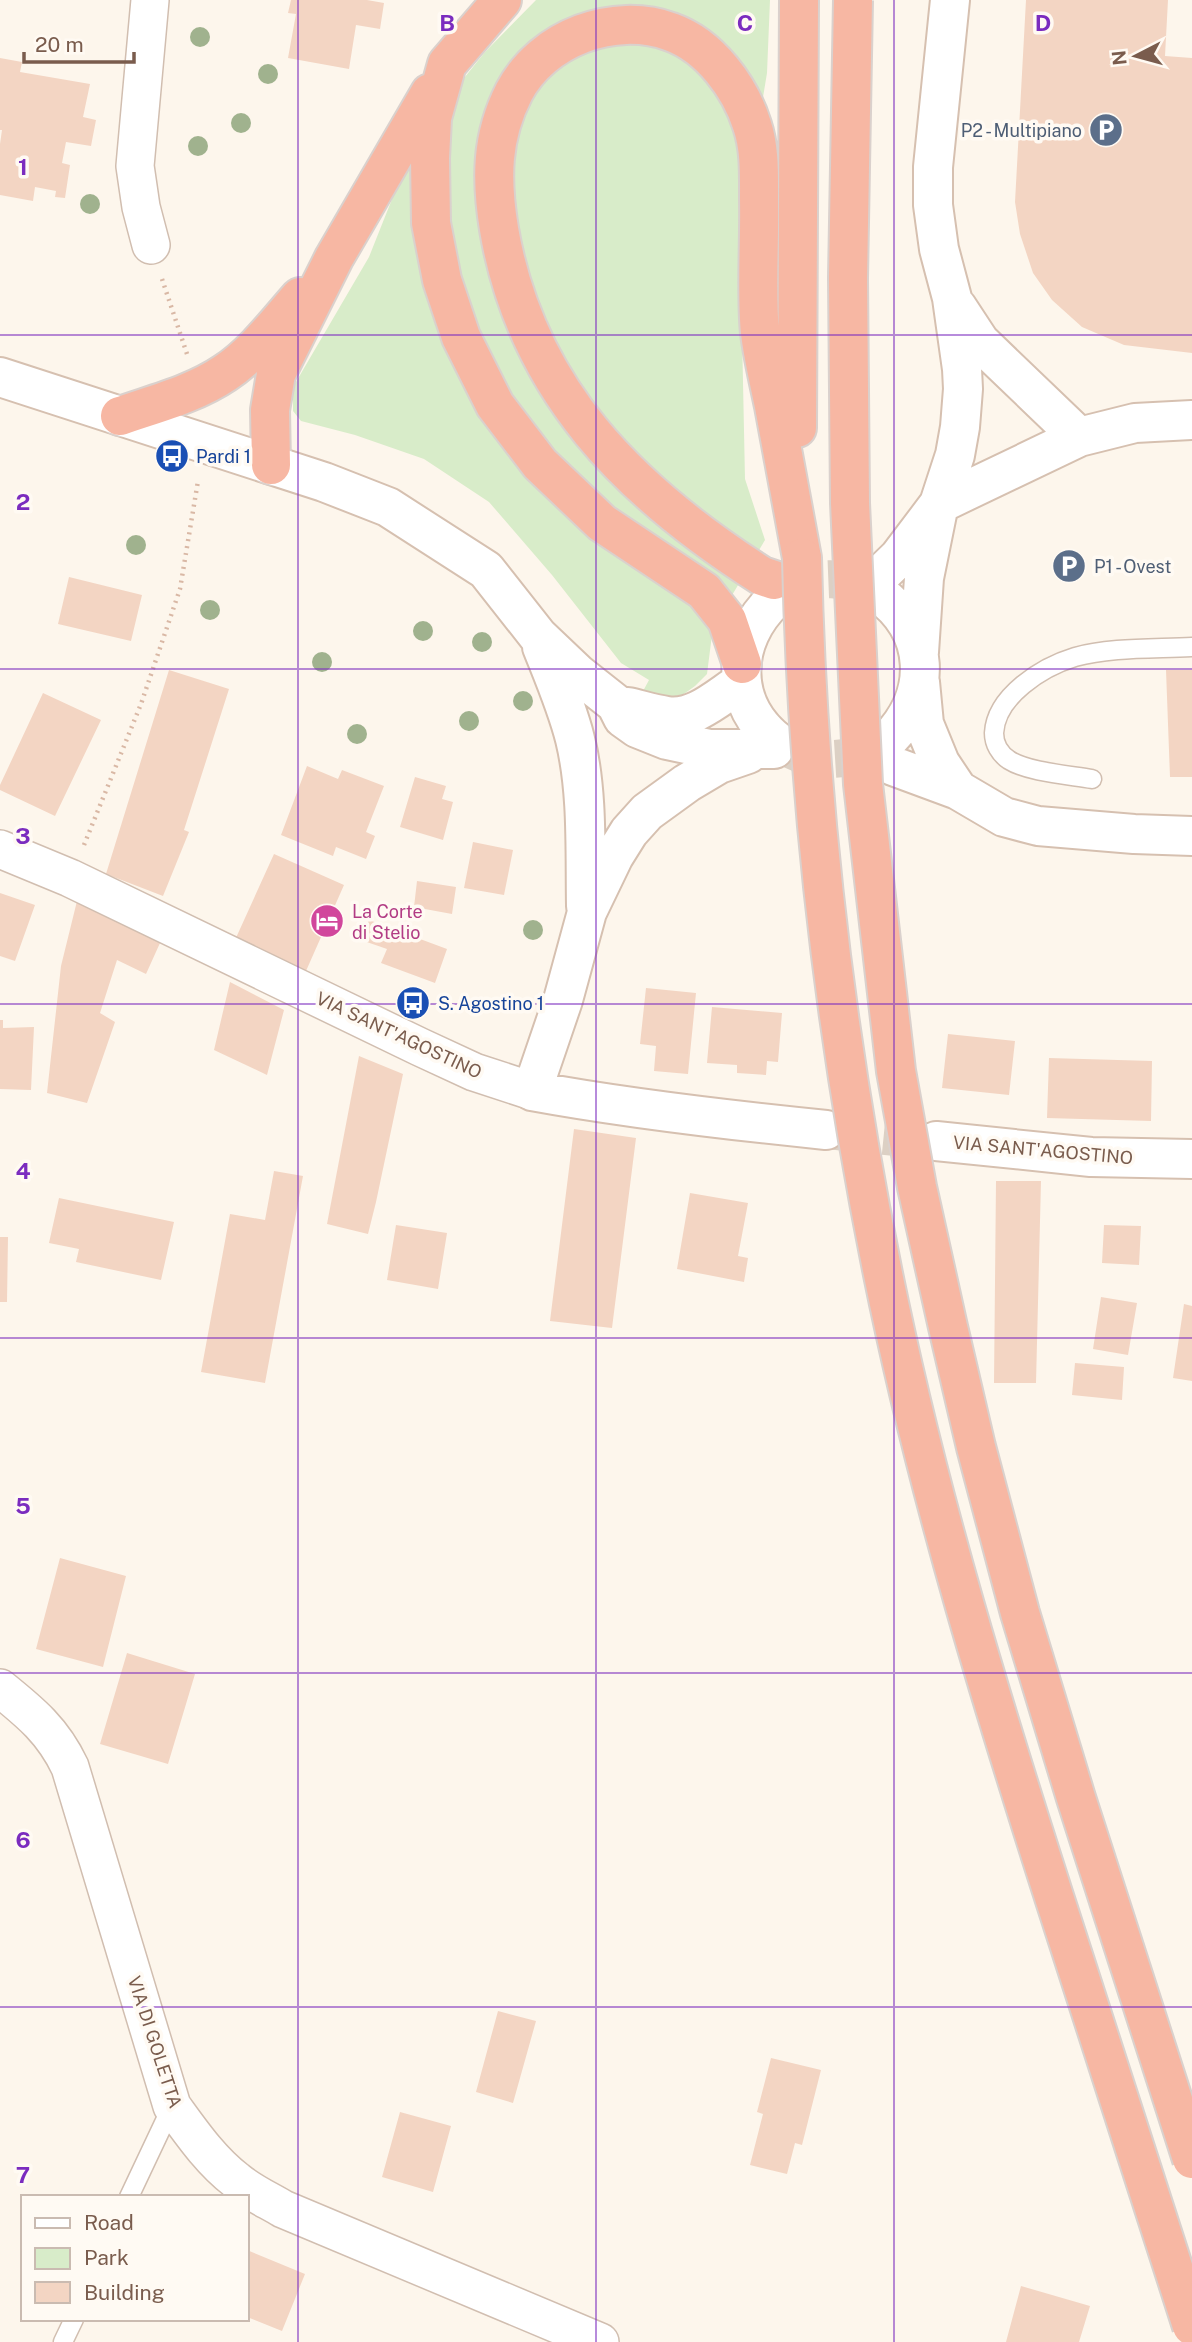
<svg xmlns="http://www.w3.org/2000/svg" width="1192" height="2342" viewBox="0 0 1192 2342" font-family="'Public Sans',sans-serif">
<rect width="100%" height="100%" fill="#fdf6ec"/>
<path fill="#d8ecc9" d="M 536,0 L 770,0 L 767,73 L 740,236 L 745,479 L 765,540 L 713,627 L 707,674 L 695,686 L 681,696 L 663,701 L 642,693 L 649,680 L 621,663 L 552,575 L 489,502 L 424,459 L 355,435 L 301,421 L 293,411 L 293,387 L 369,257 L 402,174 L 432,118 L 485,52 Z"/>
<path fill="#f3d5c3" d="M 291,0 L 367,0 L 384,3 L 380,29 L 356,25 L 349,69 L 288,58 L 296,14 L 288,13 Z
M 1026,0 L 1168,0 L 1165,56 L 1192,58 L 1192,353 L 1124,345 L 1082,327 L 1052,300 L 1033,273 L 1020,234 L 1015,202 Z
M 0,58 L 22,62 L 20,72 L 90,84 L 83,117 L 96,120 L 91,146 L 66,142 L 62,163 L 70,165 L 65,198 L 55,197 L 56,191 L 35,187 L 33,201 L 0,195 L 0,144 L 2,130 L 0,130 Z
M 69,577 L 142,595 L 131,641 L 58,624 Z
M 169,670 L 229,689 L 184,830 L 189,832 L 163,896 L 106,874 Z
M 1166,670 L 1192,670 L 1192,777 L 1170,777 Z
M 43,693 L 101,720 L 55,816 L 0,790 L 0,785 Z
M 307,766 L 338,779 L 342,770 L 384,786 L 366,832 L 375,836 L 366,859 L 336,847 L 333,856 L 281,835 Z
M 415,777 L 446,786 L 442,799 L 453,802 L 443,840 L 400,827 Z
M 473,842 L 513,850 L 504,895 L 464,888 Z
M 274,854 L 344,885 L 306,971 L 235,940 Z
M 417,881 L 456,887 L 452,914 L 414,907 Z
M 0,893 L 35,905 L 15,961 L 0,956 Z
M 77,901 L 160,943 L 146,974 L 117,960 L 100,1013 L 115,1022 L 87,1103 L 47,1093 L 61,966 Z
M 369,920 L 447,949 L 435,983 L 381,963 L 387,949 L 361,940 Z
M 230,982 L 284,1010 L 267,1075 L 214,1050 Z
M 646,988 L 696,993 L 688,1074 L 654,1071 L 656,1046 L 640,1044 Z
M 712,1007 L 782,1013 L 778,1062 L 767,1061 L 766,1075 L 737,1073 L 737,1065 L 707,1063 Z
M 0,1020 L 3,1020 L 3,1028 L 34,1027 L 31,1090 L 0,1089 Z
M 948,1034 L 1015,1041 L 1009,1095 L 942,1088 Z
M 359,1056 L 403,1074 L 376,1202 L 368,1234 L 327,1224 Z
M 1049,1058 L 1152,1061 L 1151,1121 L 1047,1118 Z
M 574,1129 L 636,1138 L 612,1328 L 550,1321 Z
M 274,1171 L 303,1176 L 265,1383 L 201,1372 L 230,1214 L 265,1220 Z
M 996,1181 L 1041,1181 L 1036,1383 L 994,1383 Z
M 690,1193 L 748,1203 L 738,1256 L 748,1258 L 744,1282 L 677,1269 Z
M 59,1198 L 174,1222 L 161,1280 L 76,1262 L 79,1249 L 49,1243 Z
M 396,1225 L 447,1233 L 438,1289 L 387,1280 Z
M 1104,1225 L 1141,1226 L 1139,1265 L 1102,1263 Z
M 0,1237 L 8,1237 L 7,1302 L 0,1302 Z
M 1101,1297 L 1137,1303 L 1128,1355 L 1093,1349 Z
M 1184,1304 L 1192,1306 L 1192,1381 L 1173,1378 Z
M 1075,1363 L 1124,1367 L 1122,1400 L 1072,1395 Z
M 60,1558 L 126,1576 L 103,1667 L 36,1649 Z
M 127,1653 L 195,1674 L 168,1764 L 100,1744 Z
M 498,2011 L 536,2021 L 513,2103 L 476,2092 Z
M 771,2058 L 821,2070 L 802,2145 L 795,2143 L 787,2174 L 750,2165 L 763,2114 L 757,2112 Z
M 400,2112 L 451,2126 L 433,2192 L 382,2177 Z
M 247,2250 L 305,2274 L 282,2331 L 247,2317 Z
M 1021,2286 L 1090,2306 L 1079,2342 L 1006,2342 Z"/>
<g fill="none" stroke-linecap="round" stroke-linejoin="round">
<path stroke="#dcd0c4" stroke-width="38" stroke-dasharray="38 19" stroke-linecap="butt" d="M 775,598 C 816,576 836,572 878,593
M 781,744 C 817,767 854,762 888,740
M 827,1130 L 936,1141"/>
<g stroke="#d1beb0" stroke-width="21">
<path id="lane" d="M 1092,779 C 1069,775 1028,772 1009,760 C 1000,754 994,744 994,733 C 996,696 1042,667 1075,657 C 1110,647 1155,649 1192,647
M 129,2197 L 172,2106
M 63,2342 L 74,2319"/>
</g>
<g stroke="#d1beb0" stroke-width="40">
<path id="street" d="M 150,0 L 135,166 L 141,207 L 151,245
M 0,849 L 70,878 L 420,1047 L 474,1072 L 532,1091
M 0,1688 C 31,1713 53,1731 70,1767 L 172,2106 C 191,2132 210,2160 236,2180 C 250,2192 268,2200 283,2209 L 600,2342"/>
</g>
<g stroke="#d6c0b0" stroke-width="42">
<path id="secondary" d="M 957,307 L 980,342 L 1079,437
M 0,377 L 324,482 L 388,507 L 486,570 L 538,636 L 578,674 L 616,704 L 623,718 L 637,728 L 667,740 L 710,749 L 774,749
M 867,588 L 899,557 L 939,504 L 1079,437 L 1135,423 L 1192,420
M 878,593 C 931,631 933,695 888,740
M 775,599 C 730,641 729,705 779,743
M 542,647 C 554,677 567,707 575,739 C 588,792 585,851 586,906
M 919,652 L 924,578 L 939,504 L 955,455 L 960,427 L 963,389 L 962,369 L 952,298 L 939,249 L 933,205 L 933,167 L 950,0
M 920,682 L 924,724 L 940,763 L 958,790
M 628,707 C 641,710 654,714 667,716 C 696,720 719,696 742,682
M 748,754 L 719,764 L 687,783 L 647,812 L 629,832 L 614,856 L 587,912 L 563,1000 L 532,1091 C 630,1109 727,1120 826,1130
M 893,766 L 958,790 L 1004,817 L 1038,826 L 1134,834 L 1192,836
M 936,1141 L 1091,1157 L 1192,1159"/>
</g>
<g stroke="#dad1cd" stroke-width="42">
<path id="highway" d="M 502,0 L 447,64 L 432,118 L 430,158 L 431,223 L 442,280 L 461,337 L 495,405 L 540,464 L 602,523 L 704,591 L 727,620 L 742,664
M 120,416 C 154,404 194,394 225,373 C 254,354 277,323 300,297
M 797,428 L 799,0
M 271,465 L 270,410 L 276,374 L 334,258 L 430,93
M 774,580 L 762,576 C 630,492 526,390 499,229 C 491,180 491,137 514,92 C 542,38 614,11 671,32 C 710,46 740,87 752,125 C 760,149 759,174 759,199 C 760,241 756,292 760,333 C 763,357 769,382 774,406 C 783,457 793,507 802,558"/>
</g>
<path stroke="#d9b8a5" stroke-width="4.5" stroke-dasharray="2 5" stroke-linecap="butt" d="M 162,279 L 187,354
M 84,845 L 141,704 L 180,589 L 198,481"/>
<use href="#lane" stroke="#fff" stroke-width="18"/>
<use href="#street" stroke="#fff" stroke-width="37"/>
<use href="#secondary" stroke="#fff" stroke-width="38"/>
<use href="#highway" stroke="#f7b7a3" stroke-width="38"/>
<g stroke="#dad1cd" stroke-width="42" stroke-linecap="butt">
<path id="highway-bridge" d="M 853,0 L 848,278 L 850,503 L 863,784 L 896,1071 L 917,1187 L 948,1327 L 976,1447 L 1020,1613 L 1076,1798 L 1192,2159
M 802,558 C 807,801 835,1036 883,1274 C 928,1498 996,1717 1066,1934 C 1108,2065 1150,2195 1192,2326"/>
</g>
<use href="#highway-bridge" stroke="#f7b7a3" stroke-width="38"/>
</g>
<g fill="#a0b28e">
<circle cx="200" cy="37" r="10"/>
<circle cx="268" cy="74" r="10"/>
<circle cx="241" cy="123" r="10"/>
<circle cx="198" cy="146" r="10"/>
<circle cx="90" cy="204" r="10"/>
<circle cx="136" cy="545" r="10"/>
<circle cx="210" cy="610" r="10"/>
<circle cx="423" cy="631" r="10"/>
<circle cx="482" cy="642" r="10"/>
<circle cx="322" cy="662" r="10"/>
<circle cx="523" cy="701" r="10"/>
<circle cx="469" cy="721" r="10"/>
<circle cx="357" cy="734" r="10"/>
<circle cx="533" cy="930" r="10"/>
</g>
<path fill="none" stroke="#7b2cbf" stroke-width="2" stroke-opacity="0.55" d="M 298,0 L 298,2342M 596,0 L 596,2342M 894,0 L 894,2342M 0,335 L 1192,335M 0,669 L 1192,669M 0,1004 L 1192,1004M 0,1338 L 1192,1338M 0,1673 L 1192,1673M 0,2007 L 1192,2007"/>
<defs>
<g id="parking-disc" transform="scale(1.75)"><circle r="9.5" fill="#5c6f8a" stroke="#fffaf3"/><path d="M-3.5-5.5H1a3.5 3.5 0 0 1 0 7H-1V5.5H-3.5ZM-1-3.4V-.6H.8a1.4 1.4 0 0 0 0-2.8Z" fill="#fff"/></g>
<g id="bus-disc" transform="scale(1.75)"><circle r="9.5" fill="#1a4fb4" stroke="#fffaf3"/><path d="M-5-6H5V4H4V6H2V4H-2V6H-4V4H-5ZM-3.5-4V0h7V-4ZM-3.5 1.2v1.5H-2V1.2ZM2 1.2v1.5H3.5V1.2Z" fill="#fff"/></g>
<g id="hotel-disc" transform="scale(1.75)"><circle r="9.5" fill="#d1479c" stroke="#fffaf3"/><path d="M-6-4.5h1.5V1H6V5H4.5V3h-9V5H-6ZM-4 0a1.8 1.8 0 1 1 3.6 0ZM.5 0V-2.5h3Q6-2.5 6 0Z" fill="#fff"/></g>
</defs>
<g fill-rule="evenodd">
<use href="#parking-disc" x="1106" y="130"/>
<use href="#bus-disc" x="172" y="456"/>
<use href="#parking-disc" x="1069" y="566"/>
<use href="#hotel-disc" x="327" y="921"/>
<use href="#bus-disc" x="413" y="1003"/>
</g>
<g text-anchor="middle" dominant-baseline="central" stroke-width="7" stroke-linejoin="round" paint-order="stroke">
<g font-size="18" fill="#4e5e75" stroke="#fffaf3" text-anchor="end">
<text x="1082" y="130">P2 - Multipiano</text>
<text x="1094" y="566" text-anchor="start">P1 - Ovest</text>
</g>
<g font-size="18" fill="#164399" stroke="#fffaf3" text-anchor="start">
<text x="196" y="456">Pardi 1</text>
<text x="438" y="1003">S. Agostino 1</text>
</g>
<g font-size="18" fill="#b23c85" stroke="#fffaf3" text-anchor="start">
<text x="352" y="911">La Corte<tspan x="352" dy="21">di Stelio</tspan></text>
</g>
<g font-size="18" fill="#7a5c4d" stroke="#fffaf3">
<text transform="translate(399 1035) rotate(25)">VIA SANT'AGOSTINO</text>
<text transform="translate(1043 1150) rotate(5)">VIA SANT'AGOSTINO</text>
<text transform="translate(155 2042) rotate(72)">VIA DI GOLETTA</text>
</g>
</g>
<g font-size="23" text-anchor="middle" font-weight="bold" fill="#7b2cbf" stroke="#fffaf3" stroke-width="7" stroke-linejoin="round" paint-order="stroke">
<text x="447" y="31">B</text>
<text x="745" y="31">C</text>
<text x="1043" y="31">D</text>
<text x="23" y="175">1</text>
<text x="23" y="510">2</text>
<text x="23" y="844">3</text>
<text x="23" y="1179">4</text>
<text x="23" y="1514">5</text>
<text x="23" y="1848">6</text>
<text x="23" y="2183">7</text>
</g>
<rect x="21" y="2195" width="228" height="126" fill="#fffaf3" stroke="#cabbb1" stroke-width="2"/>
<rect x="35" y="2218" width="35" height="10" fill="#ffffff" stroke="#cabbb1" stroke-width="2"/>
<text x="84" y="2230" font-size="21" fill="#7a5c4d">Road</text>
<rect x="35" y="2248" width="35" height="21" fill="#d8ecc9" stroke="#cabbb1" stroke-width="2"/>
<text x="84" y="2265" font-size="21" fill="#7a5c4d">Park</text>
<rect x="35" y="2282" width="35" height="21" fill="#f3d5c3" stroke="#cabbb1" stroke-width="2"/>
<text x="84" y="2300" font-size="21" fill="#7a5c4d">Building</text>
<g transform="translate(1136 56) rotate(264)" stroke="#fffaf3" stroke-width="5" paint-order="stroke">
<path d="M0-5L12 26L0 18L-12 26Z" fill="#7a5c4d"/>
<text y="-10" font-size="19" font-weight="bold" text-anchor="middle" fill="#7a5c4d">N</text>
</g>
<path d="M24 52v10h110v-10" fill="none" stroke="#7a5c4d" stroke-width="3.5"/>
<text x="35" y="52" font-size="21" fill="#7a5c4d" stroke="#fffaf3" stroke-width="5" paint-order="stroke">20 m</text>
</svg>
